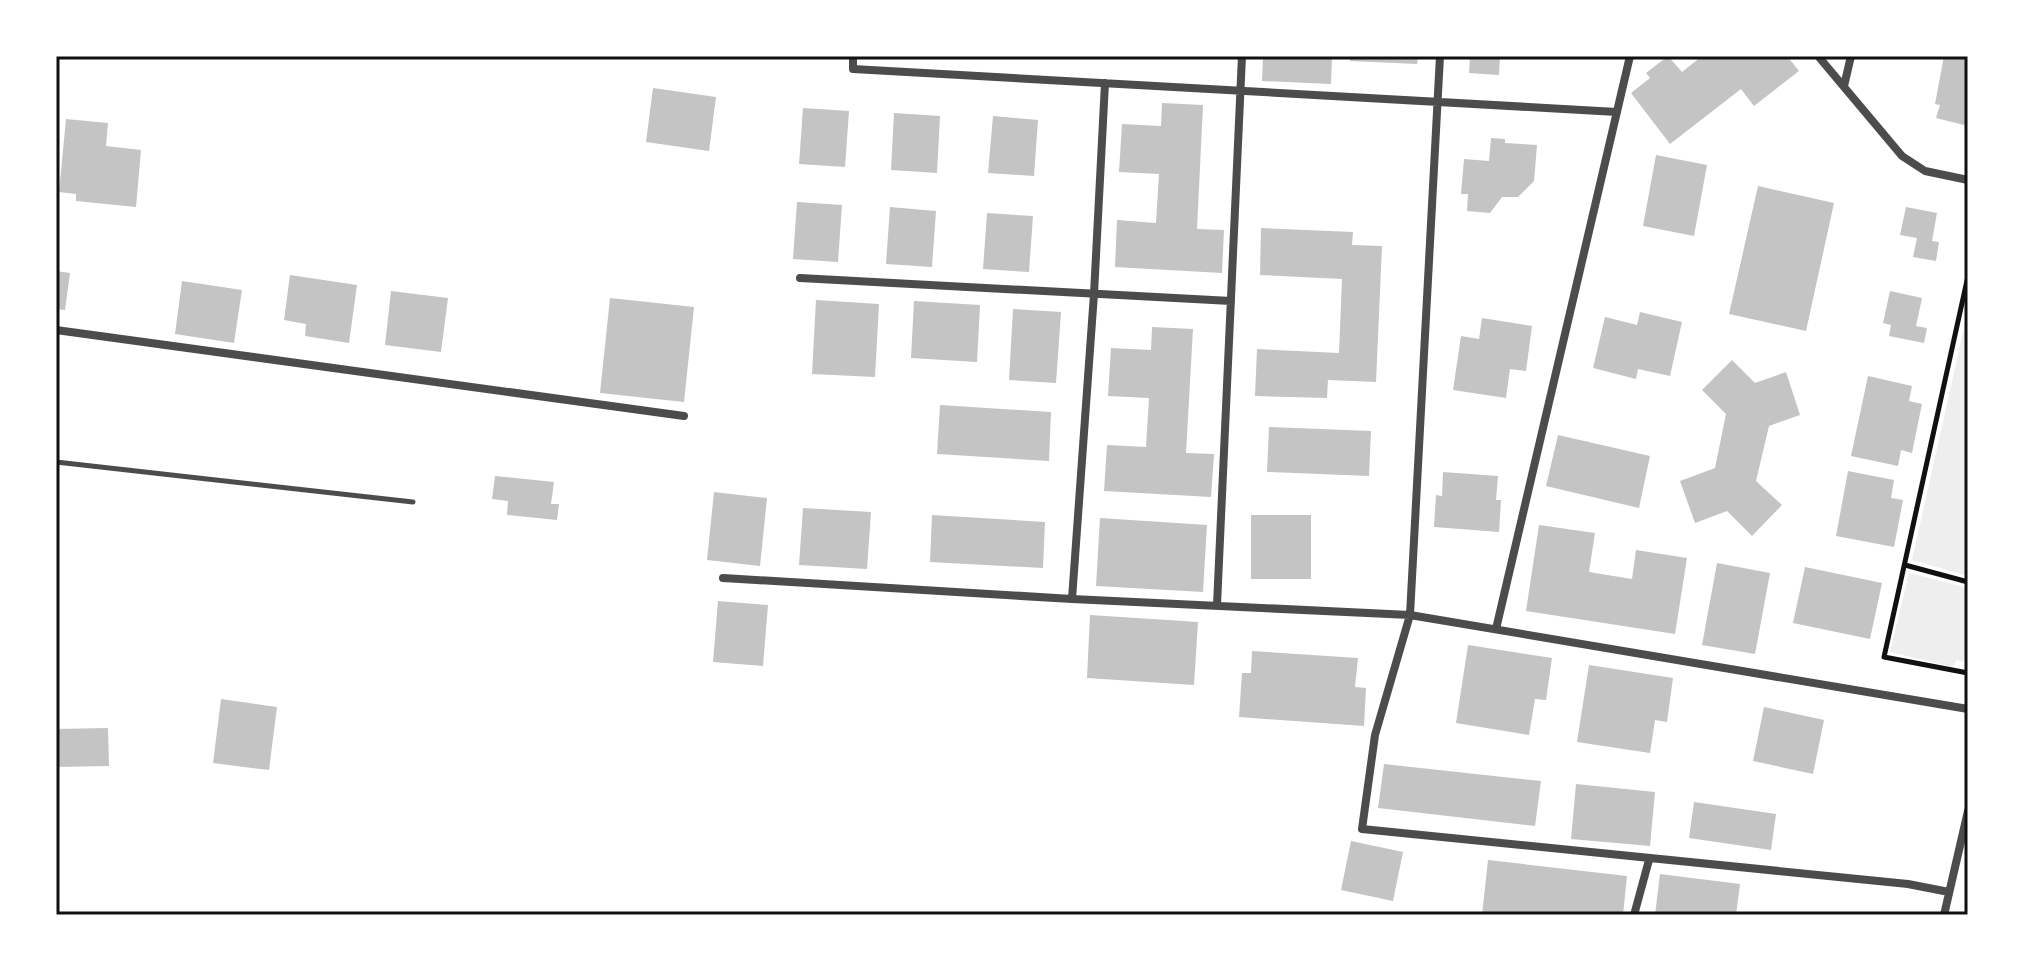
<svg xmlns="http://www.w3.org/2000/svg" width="2024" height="971" viewBox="0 0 2024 971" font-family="Mulish,sans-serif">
<rect width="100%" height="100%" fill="#fff"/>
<path fill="#eee" d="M 1968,310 L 1968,576 L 1912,560 Z
M 1909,573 L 1968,588 L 1968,663 L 1957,660 L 1952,667 L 1890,652 Z"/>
<path fill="#c4c4c4" d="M 1263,56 L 1332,56 L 1331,84 L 1262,81 Z
M 1350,56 L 1418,56 L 1417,64 L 1350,61 Z
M 1470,56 L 1500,56 L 1499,75 L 1469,73 Z
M 1668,56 L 1682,72 L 1702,56 L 1787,56 L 1799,71 L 1754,106 L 1741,89 L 1670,144 L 1631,93 L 1650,78 L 1646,73 Z
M 1944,56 L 1968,56 L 1968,126 L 1936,118 L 1940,105 L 1935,104 Z
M 653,88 L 716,97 L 709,151 L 646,142 Z
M 1162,103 L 1203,105 L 1197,229 L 1224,230 L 1222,273 L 1115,267 L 1117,220 L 1156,223 L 1159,174 L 1119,172 L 1122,124 L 1161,126 Z
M 803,108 L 849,111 L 845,167 L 799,164 Z
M 894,113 L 940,116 L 937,173 L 891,170 Z
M 993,116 L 1038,120 L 1034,176 L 988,173 Z
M 66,119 L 108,123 L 106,146 L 141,150 L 136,207 L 76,201 L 76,194 L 59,192 Z
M 1491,138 L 1505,139 L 1505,143 L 1537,145 L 1534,181 L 1518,197 L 1502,197 L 1490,213 L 1467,211 L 1468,194 L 1461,194 L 1464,159 L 1489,161 Z
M 1656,155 L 1707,165 L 1694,236 L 1643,226 Z
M 1758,186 L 1834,203 L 1806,331 L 1729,314 Z
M 797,202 L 842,205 L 838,262 L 793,259 Z
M 890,207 L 936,211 L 932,267 L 886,264 Z
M 1906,207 L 1937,213 L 1932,241 L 1939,242 L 1936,261 L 1913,257 L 1917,238 L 1900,235 Z
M 987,213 L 1033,216 L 1029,272 L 983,269 Z
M 1261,228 L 1353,232 L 1352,245 L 1382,246 L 1376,382 L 1328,380 L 1327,398 L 1255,396 L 1257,349 L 1339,353 L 1342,279 L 1260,275 Z
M 56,271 L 70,273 L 65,310 L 56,309 Z
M 290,275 L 357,285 L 349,343 L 305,336 L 306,324 L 284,320 Z
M 182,281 L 242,290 L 234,343 L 175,334 Z
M 391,291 L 448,298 L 441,352 L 385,345 Z
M 1890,291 L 1922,298 L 1916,326 L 1927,328 L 1924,343 L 1889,336 L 1891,325 L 1883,323 Z
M 610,298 L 694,307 L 684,402 L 600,393 Z
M 816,300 L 879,304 L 875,377 L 812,374 Z
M 914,301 L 980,305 L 977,362 L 911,358 Z
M 1013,309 L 1061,312 L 1056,383 L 1009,380 Z
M 1640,312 L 1682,322 L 1670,376 L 1638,369 L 1636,379 L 1593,368 L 1605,317 L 1637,325 Z
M 1482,318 L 1532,326 L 1526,371 L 1510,369 L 1506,398 L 1453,390 L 1461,336 L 1479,339 Z
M 1152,327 L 1193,329 L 1186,453 L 1214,454 L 1211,497 L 1104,491 L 1107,445 L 1146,447 L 1149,398 L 1108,396 L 1111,348 L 1151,350 Z
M 1732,360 L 1755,383 L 1786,372 L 1800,415 L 1769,426 L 1756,481 L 1782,505 L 1752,536 L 1727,511 L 1695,523 L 1680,481 L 1715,468 L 1726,414 L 1702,390 Z
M 1868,376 L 1912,386 L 1909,401 L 1922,404 L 1912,453 L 1901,450 L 1898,466 L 1851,456 Z
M 940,405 L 1051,412 L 1049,461 L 937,454 Z
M 1269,427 L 1371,431 L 1369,476 L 1267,472 Z
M 1558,435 L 1650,456 L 1639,508 L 1546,486 Z
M 1848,471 L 1894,480 L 1891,498 L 1903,500 L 1894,547 L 1836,536 Z
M 1443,472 L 1498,476 L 1496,500 L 1501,500 L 1499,532 L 1434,527 L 1436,495 L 1442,496 Z
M 495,476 L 554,482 L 551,504 L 559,504 L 557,520 L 507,515 L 508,501 L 492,499 Z
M 714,492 L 767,498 L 760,566 L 707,560 Z
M 803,508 L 871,512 L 867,569 L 799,565 Z
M 932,515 L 1045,522 L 1043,568 L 930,562 Z
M 1251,515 L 1311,515 L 1311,579 L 1251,579 Z
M 1100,518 L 1207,525 L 1203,592 L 1096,586 Z
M 1539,525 L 1595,533 L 1589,572 L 1632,579 L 1636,550 L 1687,558 L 1675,634 L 1526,611 Z
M 1717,563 L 1770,573 L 1755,654 L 1702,645 Z
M 1805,567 L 1882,583 L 1870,639 L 1793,623 Z
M 718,601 L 768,605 L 763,666 L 713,662 Z
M 1090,615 L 1198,622 L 1194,685 L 1087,678 Z
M 1468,645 L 1552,658 L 1546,700 L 1535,699 L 1529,735 L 1456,723 Z
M 1252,651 L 1358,658 L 1355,687 L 1366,688 L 1364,726 L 1239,717 L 1242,673 L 1251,673 Z
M 1589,665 L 1673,678 L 1667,722 L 1655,720 L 1650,753 L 1577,742 Z
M 221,699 L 277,707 L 269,770 L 213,763 Z
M 1764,707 L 1824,720 L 1813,774 L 1753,761 Z
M 108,728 L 109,766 L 56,767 L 56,729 Z
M 1384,764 L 1541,781 L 1535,826 L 1378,808 Z
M 1576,784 L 1655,792 L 1650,846 L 1571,839 Z
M 1694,802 L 1776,814 L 1771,850 L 1689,838 Z
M 1351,841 L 1403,852 L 1393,901 L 1341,890 Z
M 1488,860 L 1627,876 L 1623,915 L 1482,915 Z
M 1660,874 L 1740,884 L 1736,915 L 1655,915 Z"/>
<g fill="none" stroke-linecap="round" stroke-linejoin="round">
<path stroke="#111" stroke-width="5" d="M 1968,276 L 1884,657 L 1968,673
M 1905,565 L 1968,582"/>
<path stroke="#4c4c4c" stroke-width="5" d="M 56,462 L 413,502"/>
<path stroke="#4c4c4c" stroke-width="8" d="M 853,56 L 853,69 L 1617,112
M 1440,56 L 1410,615 L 1375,735 L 1362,829 L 1908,884 L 1949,892
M 1818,56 L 1902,156 L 1925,171 L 1968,180
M 1844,86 L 1851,56
M 800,278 L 1231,301
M 56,330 L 684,416
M 723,578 L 1072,599 L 1410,615 L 1968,709
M 1072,599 L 1094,294 L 1105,83
M 1217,605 L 1242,56
M 1496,629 L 1630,56
M 1634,915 L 1649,860
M 1944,915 L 1968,811"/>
</g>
<rect width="2024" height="971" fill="none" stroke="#ffffff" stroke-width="116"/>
<rect x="58" y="58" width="1908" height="855" fill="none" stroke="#111" stroke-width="3"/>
</svg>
